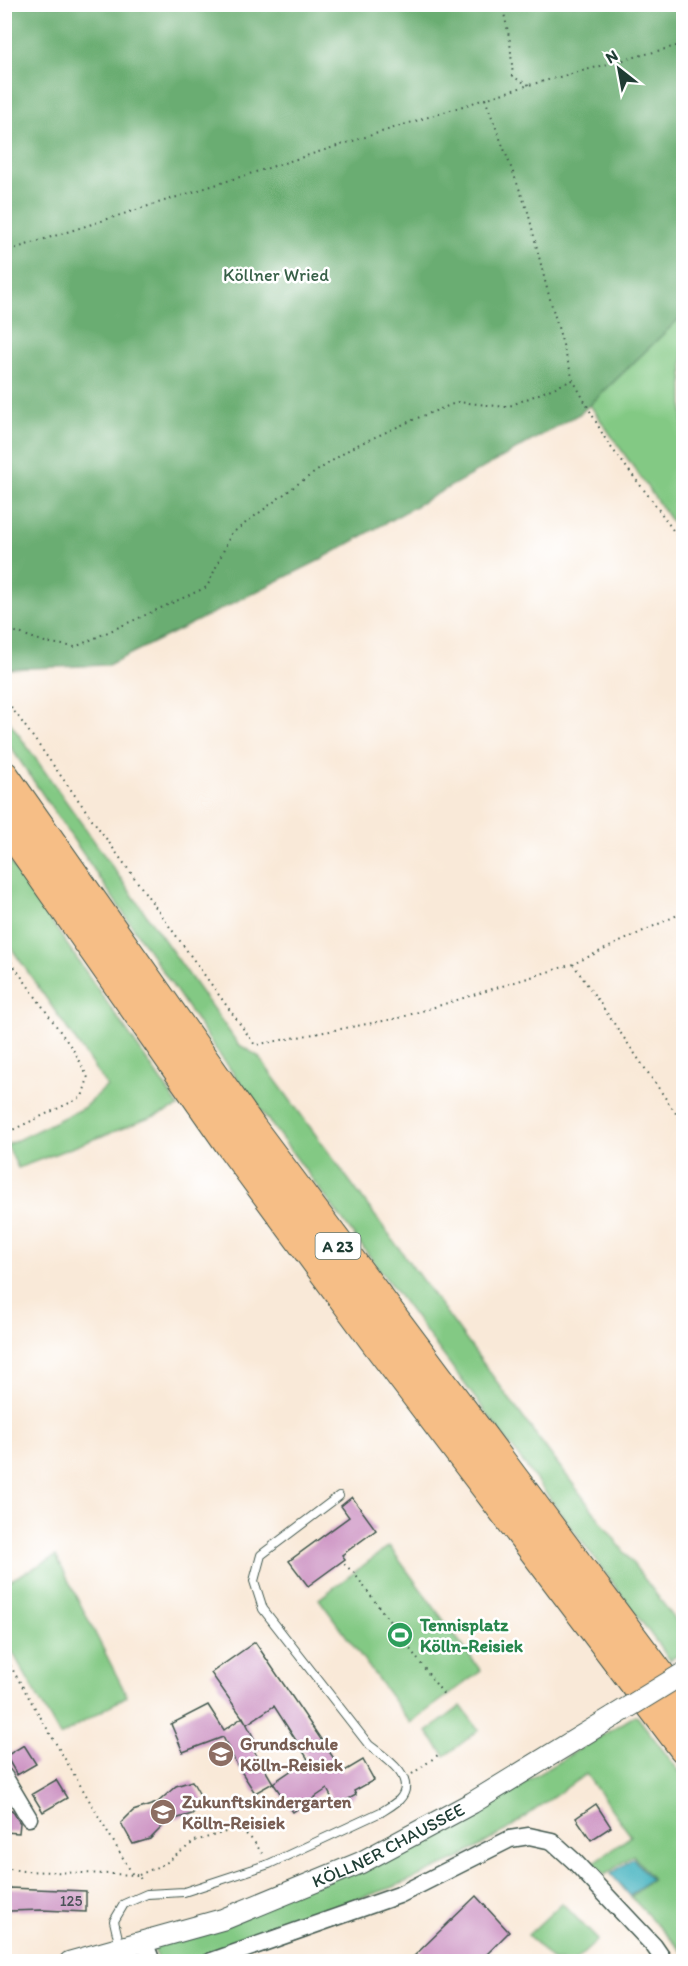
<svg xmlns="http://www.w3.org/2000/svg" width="688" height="1966" viewBox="0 0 688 1966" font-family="Itim,sans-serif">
<rect width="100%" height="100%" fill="#fff"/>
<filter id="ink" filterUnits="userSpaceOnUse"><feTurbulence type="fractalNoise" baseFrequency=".0167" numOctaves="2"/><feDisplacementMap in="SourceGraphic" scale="12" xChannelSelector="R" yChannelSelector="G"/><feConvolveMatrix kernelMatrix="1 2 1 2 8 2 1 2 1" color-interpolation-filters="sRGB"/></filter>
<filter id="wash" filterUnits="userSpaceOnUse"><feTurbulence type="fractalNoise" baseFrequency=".008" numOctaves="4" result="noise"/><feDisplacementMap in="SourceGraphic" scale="24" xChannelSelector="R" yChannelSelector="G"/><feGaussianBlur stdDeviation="1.35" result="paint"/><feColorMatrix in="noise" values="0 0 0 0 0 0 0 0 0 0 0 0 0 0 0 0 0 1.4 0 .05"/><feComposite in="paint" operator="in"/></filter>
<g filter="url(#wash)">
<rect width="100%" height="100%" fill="#f9e9d8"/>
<path fill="#83c984" stroke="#51835c" stroke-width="1.5" d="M 683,315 L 683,538 L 590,405 Z
M 4,714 L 238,1044 L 258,1056 L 527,1423 L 683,1630 L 683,1652 L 670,1660 L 219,1054 L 5,739 Z
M 4,853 L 179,1107 L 18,1168 L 7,1145 L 83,1108 L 107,1086 L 5,939 Z
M 389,1546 L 481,1671 L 410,1723 L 319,1599 Z
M 56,1556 L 127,1696 L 60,1736 L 5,1639 L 5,1583 Z
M 461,1706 L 479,1730 L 445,1756 L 427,1732 Z
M 636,1715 L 683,1776 L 683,1952 L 631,1897 L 652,1879 L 633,1855 L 605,1875 L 593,1863 L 631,1836 L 586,1774 L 505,1831 L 460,1858 L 394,1887 L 312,1914 L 189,1961 L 162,1961 L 158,1958 L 152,1946 L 477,1811 Z
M 562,1903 L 598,1940 L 575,1961 L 553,1961 L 528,1935 Z"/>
<path fill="#6aad72" stroke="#447553" stroke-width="1.5" d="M 4,5 L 683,5 L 683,315 L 581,413 L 316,562 L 108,665 L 5,669 Z"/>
<path fill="#45b3c0" stroke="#32787a" stroke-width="1.5" d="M 633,1858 L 650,1879 L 630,1896 L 611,1874 Z"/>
<g id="blocks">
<path fill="#ce95c4" d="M 352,1497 L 376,1530 L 342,1555 L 345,1559 L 308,1586 L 289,1561 L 349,1517 L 341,1506 Z
M 255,1642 L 343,1772 L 363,1760 L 374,1780 L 354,1791 L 356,1795 L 336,1806 L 327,1789 L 293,1812 L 273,1783 L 308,1759 L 274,1706 L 247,1724 L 211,1673 Z
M 208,1705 L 224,1730 L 243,1717 L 259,1748 L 254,1751 L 273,1783 L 255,1793 L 237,1765 L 223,1737 L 183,1752 L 171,1724 Z
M 24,1745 L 36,1764 L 17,1775 L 6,1756 Z
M 56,1780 L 67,1798 L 43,1812 L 32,1794 Z
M 192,1781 L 204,1802 L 192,1814 L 168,1821 L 150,1839 L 133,1844 L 121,1823 L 133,1811 L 157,1803 L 176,1786 Z
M 596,1804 L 611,1827 L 591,1840 L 576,1818 Z
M 4,1810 L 12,1810 L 20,1823 L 19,1833 L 4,1832 Z
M 9,1888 L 86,1891 L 86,1912 L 42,1910 L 9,1911 Z
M 476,1896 L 509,1932 L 479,1962 L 408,1962 Z"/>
</g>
</g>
<g filter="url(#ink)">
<use href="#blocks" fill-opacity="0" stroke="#40574d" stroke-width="1.5"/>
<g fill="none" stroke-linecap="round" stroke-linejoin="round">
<g stroke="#40574d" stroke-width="10">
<path id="service" d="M 120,1947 L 114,1921 L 124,1904 L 147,1894 L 184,1892 L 269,1864 L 383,1811 C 388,1808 394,1804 399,1800 C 419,1779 385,1757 369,1745 L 263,1609 L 254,1581 L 261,1555 L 339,1496"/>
</g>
<g stroke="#40574d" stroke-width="19">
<path id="minor" d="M 4,1776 L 29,1818
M 144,1941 L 152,1962
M 209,1962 L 399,1895 L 510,1839 L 529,1836 L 552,1841 L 574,1861 L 654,1946 L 665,1962"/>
</g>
<g stroke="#40574d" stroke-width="23">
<g id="tertiary">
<path id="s1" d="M 70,1962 L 224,1919 L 360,1863 L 472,1803 L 614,1716"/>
</g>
</g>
<g stroke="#40574d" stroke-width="32">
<path id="motorway" d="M 4,776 L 252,1129 L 684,1707
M 4,821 L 230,1144 L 373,1338 L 684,1748"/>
</g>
<path stroke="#40574d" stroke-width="2" stroke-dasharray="1.5 4.5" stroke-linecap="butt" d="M 502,4 L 510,41 L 513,77 L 529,85
M 485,99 L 528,212 L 546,285 L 573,380 L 607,442 L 654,503 L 684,546
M 4,252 L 529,85 L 684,44
M 4,628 L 45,642 L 75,647 L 207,587 L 231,534 L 299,483 L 353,447 L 415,419 L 458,402 L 507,407 L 573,380
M 4,697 L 255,1045 L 399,1018 L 573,964 L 684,912
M 4,952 L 76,1054 L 88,1078 L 82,1097 L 4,1134
M 573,964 L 684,1125
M 344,1564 L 354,1573 L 444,1695
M 4,1655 L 133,1875
M 412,1774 L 438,1755
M 4,1868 L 23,1871 L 139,1875 L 142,1883
M 139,1875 L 166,1863 L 195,1841 L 236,1829 C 249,1833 256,1844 263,1855"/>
<use href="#service" stroke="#fff" stroke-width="8"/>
<use href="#minor" stroke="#fff" stroke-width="16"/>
<use href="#tertiary" stroke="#fff" stroke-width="21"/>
<use href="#motorway" stroke="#f6be86" stroke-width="30"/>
<g stroke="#40574d" stroke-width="23" stroke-linecap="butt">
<path id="tertiary-bridge" d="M 614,1716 L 684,1673"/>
</g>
<use href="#tertiary-bridge" stroke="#fff" stroke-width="21"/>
</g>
</g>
<defs>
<g id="stadium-disc" transform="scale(1.35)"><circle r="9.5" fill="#2e9e5b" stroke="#fff"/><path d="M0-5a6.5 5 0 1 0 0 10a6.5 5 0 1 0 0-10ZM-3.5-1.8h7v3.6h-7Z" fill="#fff"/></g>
<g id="school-disc" transform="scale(1.35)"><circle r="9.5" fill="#8d6e63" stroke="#fff"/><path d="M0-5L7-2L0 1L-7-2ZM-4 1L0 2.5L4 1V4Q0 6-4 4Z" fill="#fff"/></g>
</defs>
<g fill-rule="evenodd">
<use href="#stadium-disc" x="400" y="1635"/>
<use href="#school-disc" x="221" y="1754"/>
<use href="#school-disc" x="163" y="1812"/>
</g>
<g text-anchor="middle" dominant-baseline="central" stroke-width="5" stroke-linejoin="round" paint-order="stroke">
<g font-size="15" fill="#4b5358">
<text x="71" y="1901">125</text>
</g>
<rect fill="#fff" stroke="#627771" stroke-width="1.5" x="315.5" y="1233" width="45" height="26" rx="4.5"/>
<g font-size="16" font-weight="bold" fill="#1f3d34">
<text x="338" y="1246">A 23</text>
</g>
<g font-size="18" fill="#386048" stroke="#fff">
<text x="276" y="275">Köllner Wried</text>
</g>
<g font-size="18" font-weight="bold" fill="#27864d" stroke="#fff" text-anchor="start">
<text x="420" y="1625">Tennisplatz<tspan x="420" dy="21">Kölln-Reisiek</tspan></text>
</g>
<g font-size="18" font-weight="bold" fill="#785e54" stroke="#fff" text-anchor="start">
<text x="240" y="1744">Grundschule<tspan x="240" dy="21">Kölln-Reisiek</tspan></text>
<text x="182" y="1802">Zukunftskindergarten<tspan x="182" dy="21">Kölln-Reisiek</tspan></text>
</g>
<g font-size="18" fill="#1f3d34" stroke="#fff">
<text stroke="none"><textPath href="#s1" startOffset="340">KÖLLNER CHAUSSEE</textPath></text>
</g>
</g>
<rect width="688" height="1966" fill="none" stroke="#fff" stroke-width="24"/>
<g transform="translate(619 69) rotate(329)" stroke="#ffffff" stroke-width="4.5" paint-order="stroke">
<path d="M0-4.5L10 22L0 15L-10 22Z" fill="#1f3d34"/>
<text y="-9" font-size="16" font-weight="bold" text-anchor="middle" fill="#1f3d34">N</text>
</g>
</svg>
